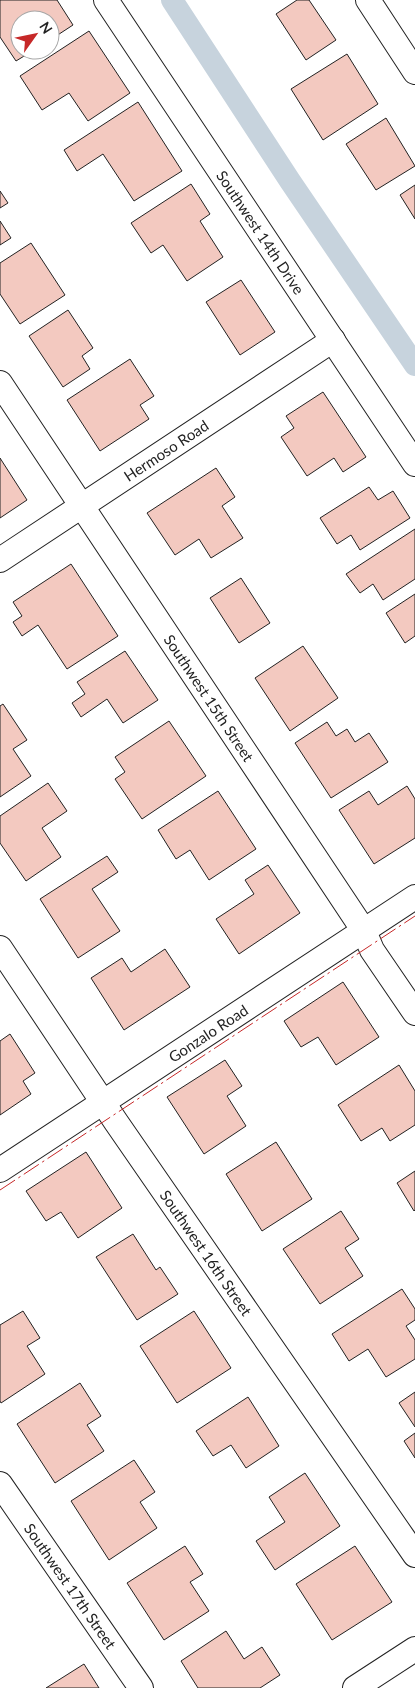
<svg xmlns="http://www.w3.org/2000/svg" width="415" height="1688" viewBox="0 0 415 1688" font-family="Lato,sans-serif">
<rect width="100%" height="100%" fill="#fff"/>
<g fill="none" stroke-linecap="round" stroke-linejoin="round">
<path stroke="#c7d3dd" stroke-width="22" d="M 172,0 L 290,181 L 415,365"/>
</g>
<path fill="#f3c9c0" stroke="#222" d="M 0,0 L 57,0 L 73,25 L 50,40 L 50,20 L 20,20 L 20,50 L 34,50 L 16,61 L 0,37 Z
M 297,0 L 309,0 L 336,40 L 306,60 L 276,14 Z
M 89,31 L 130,93 L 88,121 L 69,93 L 42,110 L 20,76 Z
M 347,54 L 378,104 L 323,140 L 291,89 Z
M 138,102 L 182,171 L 134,201 L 103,154 L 77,171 L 64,150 Z
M 386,118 L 415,166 L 376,190 L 346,144 Z
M 191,184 L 210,214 L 200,221 L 223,257 L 187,281 L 163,245 L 151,253 L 131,223 Z
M 415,185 L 415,219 L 400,195 Z
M 0,191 L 8,203 L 0,208 Z
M 0,221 L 11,238 L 0,245 Z
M 31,243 L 65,295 L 20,324 L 0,294 L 0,263 Z
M 241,280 L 275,332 L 240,355 L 206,302 Z
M 68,310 L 93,348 L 82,356 L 90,369 L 63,387 L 29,336 Z
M 130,359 L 154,396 L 140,405 L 149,419 L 100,451 L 67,400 Z
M 323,392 L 366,457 L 343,472 L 334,458 L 307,476 L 281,437 L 294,428 L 286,416 Z
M 0,458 L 27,500 L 0,518 Z
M 216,468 L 235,497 L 222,506 L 243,538 L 211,558 L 199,539 L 175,555 L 147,513 Z
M 369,487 L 378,500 L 393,491 L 410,518 L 360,550 L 351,535 L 337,544 L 320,518 Z
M 415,529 L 415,579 L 383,600 L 373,584 L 360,593 L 346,574 Z
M 71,564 L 118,636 L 67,669 L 38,625 L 22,636 L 13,622 L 22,616 L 13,602 Z
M 241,578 L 270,623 L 239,643 L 210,598 Z
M 415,594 L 415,636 L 405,643 L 386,613 Z
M 303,646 L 338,698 L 290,731 L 255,678 Z
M 125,651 L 158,700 L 123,723 L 107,699 L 81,717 L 72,703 L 85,694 L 77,682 Z
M 3,704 L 27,740 L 13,749 L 31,776 L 0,797 L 0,706 Z
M 169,721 L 206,776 L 142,819 L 115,779 L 125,772 L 115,757 Z
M 327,722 L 336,736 L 347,729 L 355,742 L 369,733 L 388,762 L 331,798 L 295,743 Z
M 48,783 L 67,811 L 42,828 L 61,857 L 26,881 L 0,843 L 0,816 Z
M 407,786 L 415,799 L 415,838 L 374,864 L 339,810 L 369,791 L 378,805 Z
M 218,791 L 256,849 L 209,880 L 190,850 L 176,859 L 158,830 Z
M 107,856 L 118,872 L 92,889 L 120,931 L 78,958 L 40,899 Z
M 268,865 L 300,913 L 239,954 L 216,919 L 254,894 L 245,880 Z
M 165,949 L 190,987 L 124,1030 L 91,978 L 122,958 L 131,972 Z
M 343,982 L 379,1037 L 336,1065 L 318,1037 L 301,1047 L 284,1021 Z
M 10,1034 L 35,1073 L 23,1081 L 31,1094 L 0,1115 L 0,1041 Z
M 225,1060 L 242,1086 L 227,1096 L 246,1126 L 204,1154 L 167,1097 Z
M 399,1065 L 415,1091 L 415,1125 L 390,1141 L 382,1128 L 361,1141 L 338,1105 Z
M 276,1142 L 312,1199 L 262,1231 L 226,1174 Z
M 86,1152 L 122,1208 L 78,1238 L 61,1212 L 46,1221 L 26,1191 Z
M 415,1171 L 415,1210 L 414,1211 L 397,1183 Z
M 341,1211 L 359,1239 L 345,1248 L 363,1276 L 320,1304 L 283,1249 Z
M 133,1234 L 156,1270 L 160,1267 L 178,1294 L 137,1320 L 96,1257 Z
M 402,1289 L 415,1309 L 415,1320 L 406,1326 L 415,1340 L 415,1359 L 386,1377 L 368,1349 L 349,1361 L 332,1334 Z
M 23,1311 L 40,1338 L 27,1346 L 45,1374 L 1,1403 L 0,1401 L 0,1325 Z
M 194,1311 L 231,1368 L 177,1403 L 140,1346 Z
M 80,1383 L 101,1416 L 87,1425 L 104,1451 L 55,1483 L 17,1424 Z
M 415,1392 L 415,1427 L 399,1403 Z
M 248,1397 L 279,1446 L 246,1468 L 231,1445 L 213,1456 L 196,1431 Z
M 415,1433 L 415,1458 L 404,1441 Z
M 134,1460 L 155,1492 L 140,1502 L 157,1528 L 109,1560 L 71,1501 Z
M 305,1473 L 340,1526 L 275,1570 L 256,1541 L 285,1522 L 269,1497 Z
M 185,1546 L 203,1574 L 190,1582 L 209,1611 L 164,1640 L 127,1583 Z
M 355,1546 L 392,1602 L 332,1640 L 296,1584 Z
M 226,1631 L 244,1659 L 262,1647 L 280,1675 L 260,1688 L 198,1688 L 181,1661 Z
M 84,1664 L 99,1688 L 46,1688 Z"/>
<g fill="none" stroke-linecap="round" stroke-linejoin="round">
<g stroke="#222" stroke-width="26">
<g id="minor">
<path id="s1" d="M 106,0 L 415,464"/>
<path d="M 368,0 L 415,72"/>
<path id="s2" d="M 0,383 L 364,931 L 372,950 L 415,1013"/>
<path id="s3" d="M 0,560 L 333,340"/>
<path id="s4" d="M 0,948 L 116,1122 L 415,1555"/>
<path id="s5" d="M 0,1170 L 415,897"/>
<path id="s6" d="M 0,1484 L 141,1688"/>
<path d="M 355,1688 L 415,1649"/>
</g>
</g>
<use href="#minor" stroke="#fff" stroke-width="24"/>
<path stroke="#c62828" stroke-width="1" stroke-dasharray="18 4 2.5 4" stroke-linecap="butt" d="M 0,1190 L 415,916"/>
</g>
<g text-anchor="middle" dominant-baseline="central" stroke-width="4" stroke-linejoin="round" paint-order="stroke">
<g font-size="15" fill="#222" stroke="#fff">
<text stroke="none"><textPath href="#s1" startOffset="279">Southwest 14th Drive</textPath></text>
<text stroke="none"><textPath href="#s3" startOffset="199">Hermoso Road</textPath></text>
<text stroke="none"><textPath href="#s2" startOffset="378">Southwest 15th Street</textPath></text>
<text stroke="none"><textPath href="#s5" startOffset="249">Gonzalo Road</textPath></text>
<text stroke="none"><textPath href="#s4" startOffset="368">Southwest 16th Street</textPath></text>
<text stroke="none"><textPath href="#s6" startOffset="124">Southwest 17th Street</textPath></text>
</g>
</g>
<g transform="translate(35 35) rotate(57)"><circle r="24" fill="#ffffff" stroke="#a7a7a7"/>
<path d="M0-4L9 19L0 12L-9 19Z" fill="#c62828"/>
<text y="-8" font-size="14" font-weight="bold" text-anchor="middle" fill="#222222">N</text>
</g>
</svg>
